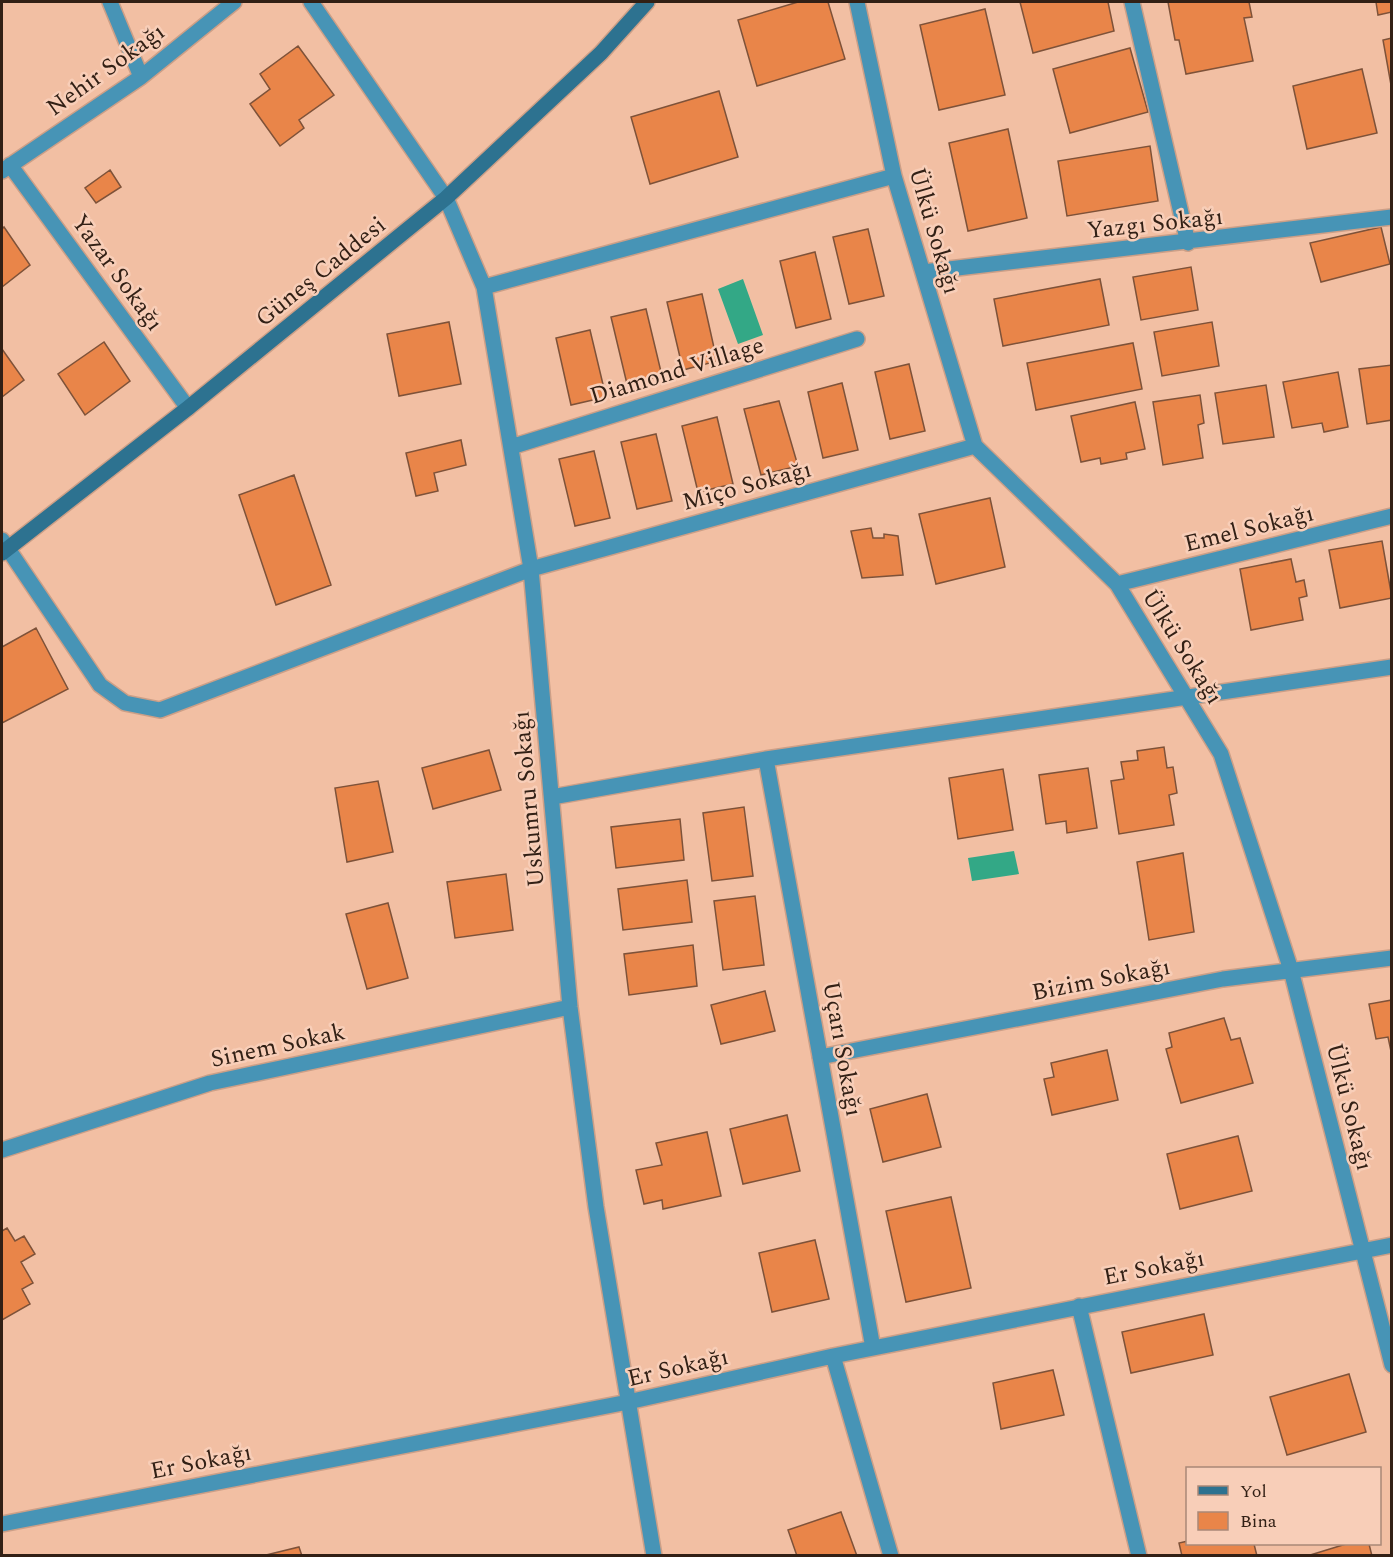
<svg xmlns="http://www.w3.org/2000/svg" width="1393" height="1557" viewBox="0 0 1393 1557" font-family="Spectral,serif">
<rect width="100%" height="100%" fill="#f2bfa3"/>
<path fill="#33a886" d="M 743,279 L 763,335 L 738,344 L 718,289 Z
M 1014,851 L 1019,874 L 972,881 L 968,858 Z"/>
<path fill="#e98549" stroke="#7e5239" stroke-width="1.5" d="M 798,2 L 828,2 L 845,59 L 757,86 L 738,20 Z
M 1020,2 L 1108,2 L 1114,31 L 1033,53 Z
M 1168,2 L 1249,2 L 1252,17 L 1244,18 L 1253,61 L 1186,74 L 1179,40 L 1175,40 Z
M 1376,2 L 1392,2 L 1392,12 L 1378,15 Z
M 985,9 L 1005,95 L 939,110 L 920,25 Z
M 1392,38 L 1392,84 L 1391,85 L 1383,40 Z
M 298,46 L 334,95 L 299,120 L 304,128 L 280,146 L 250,104 L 270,89 L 260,74 Z
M 1130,48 L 1148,112 L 1070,133 L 1053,69 Z
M 1362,69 L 1377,133 L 1307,149 L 1293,86 Z
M 719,91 L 738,157 L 650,184 L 631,117 Z
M 1008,129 L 1027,218 L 968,231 L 949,143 Z
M 1150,146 L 1158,201 L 1067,216 L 1058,161 Z
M 110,170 L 121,187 L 96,203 L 85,188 Z
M 4,227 L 30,265 L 2,287 L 2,229 Z
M 1381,227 L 1390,264 L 1321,282 L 1310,243 Z
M 868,229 L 884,296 L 849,304 L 833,237 Z
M 815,252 L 831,319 L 796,328 L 780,261 Z
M 1191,267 L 1198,310 L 1141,320 L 1133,277 Z
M 1100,279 L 1109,325 L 1003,346 L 994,299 Z
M 702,294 L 717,361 L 683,370 L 667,302 Z
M 646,309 L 662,376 L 627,384 L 611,317 Z
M 449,322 L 461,384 L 399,396 L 387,334 Z
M 1212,322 L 1219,366 L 1162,376 L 1154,332 Z
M 590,330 L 606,397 L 571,405 L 556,338 Z
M 104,342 L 130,381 L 85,415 L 58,374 Z
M 1133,343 L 1142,389 L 1036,410 L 1027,363 Z
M 2,349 L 24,380 L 2,397 Z
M 909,364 L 925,431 L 890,439 L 875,372 Z
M 1392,365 L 1392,420 L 1367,424 L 1359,369 Z
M 1338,372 L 1348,427 L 1324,432 L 1322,423 L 1292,428 L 1283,382 Z
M 842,383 L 858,450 L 823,458 L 808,392 Z
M 1266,385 L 1274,437 L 1223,444 L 1215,393 Z
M 1200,395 L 1204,423 L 1198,425 L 1203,458 L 1163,465 L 1153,402 Z
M 779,401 L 798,466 L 761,475 L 744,409 Z
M 1135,402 L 1145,449 L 1126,453 L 1127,459 L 1101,464 L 1100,458 L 1081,462 L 1071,416 Z
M 717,417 L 733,484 L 698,492 L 682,426 Z
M 656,434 L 672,501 L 637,509 L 621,442 Z
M 461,440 L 466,465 L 434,473 L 438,491 L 416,496 L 406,453 Z
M 594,451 L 610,518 L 575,526 L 559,459 Z
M 294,475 L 331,585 L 276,605 L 239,495 Z
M 990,498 L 1005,567 L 936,584 L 919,514 Z
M 871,528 L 873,538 L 884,538 L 884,534 L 898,536 L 903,575 L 862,578 L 851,531 Z
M 1382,541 L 1392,598 L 1340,608 L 1329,550 Z
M 1291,559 L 1296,582 L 1304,580 L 1307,596 L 1299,598 L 1303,620 L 1251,630 L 1240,569 Z
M 36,628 L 68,689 L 2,723 L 2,647 Z
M 1164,747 L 1167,768 L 1173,767 L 1177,793 L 1169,795 L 1174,825 L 1119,834 L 1111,781 L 1124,779 L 1121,762 L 1138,760 L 1137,751 Z
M 489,750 L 501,790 L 433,809 L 422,768 Z
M 1088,768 L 1097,828 L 1067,833 L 1066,821 L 1046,824 L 1039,775 Z
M 1003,769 L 1013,830 L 958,839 L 949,778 Z
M 378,781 L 393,852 L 347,862 L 335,788 Z
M 744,807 L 753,876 L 712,881 L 703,813 Z
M 680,819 L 684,860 L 616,868 L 611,827 Z
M 1183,853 L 1194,932 L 1149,940 L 1137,862 Z
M 506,874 L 513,930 L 455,938 L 447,882 Z
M 687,880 L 692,922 L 623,930 L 618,889 Z
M 755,896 L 764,965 L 723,970 L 714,901 Z
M 388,903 L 408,978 L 367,989 L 346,914 Z
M 693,945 L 697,986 L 629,995 L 624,954 Z
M 765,991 L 775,1031 L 721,1044 L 711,1005 Z
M 1392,1000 L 1392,1056 L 1388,1037 L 1376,1039 L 1369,1004 Z
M 1224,1018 L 1231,1040 L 1240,1038 L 1253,1083 L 1181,1103 L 1166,1049 L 1172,1047 L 1169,1033 Z
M 1107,1050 L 1118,1100 L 1052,1115 L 1044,1079 L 1054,1077 L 1051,1063 Z
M 927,1094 L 941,1147 L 883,1162 L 870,1109 Z
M 787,1115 L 800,1171 L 743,1184 L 730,1129 Z
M 707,1132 L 721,1196 L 663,1209 L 662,1200 L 644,1204 L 636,1170 L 662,1165 L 656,1143 Z
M 1238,1136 L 1252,1191 L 1180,1209 L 1167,1154 Z
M 951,1197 L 971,1288 L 906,1302 L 886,1211 Z
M 7,1228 L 15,1241 L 24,1236 L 35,1254 L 21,1262 L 33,1283 L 22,1289 L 30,1304 L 2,1320 L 2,1231 Z
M 815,1240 L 829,1299 L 772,1312 L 759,1253 Z
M 1204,1314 L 1213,1355 L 1131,1373 L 1122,1332 Z
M 1053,1370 L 1064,1415 L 1001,1429 L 993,1383 Z
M 1349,1374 L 1366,1432 L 1287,1455 L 1270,1397 Z
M 841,1512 L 857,1556 L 797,1556 L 788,1530 Z
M 1188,1541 L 1188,1544 L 1254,1544 L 1257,1556 L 1182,1556 L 1179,1543 Z
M 1346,1544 L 1369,1544 L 1372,1556 L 1307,1556 Z
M 299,1547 L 302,1556 L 262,1556 Z"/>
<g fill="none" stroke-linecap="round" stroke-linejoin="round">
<g stroke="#cc9f87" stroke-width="18">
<path id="minor" d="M 110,2 L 141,77
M 311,2 L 446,198 L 484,287 L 531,569 L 570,1007 L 596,1207 L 654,1556
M 857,2 L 894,176 L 975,446 L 1117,584 L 1221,754 L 1291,970 L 1392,1365
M 1132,2 L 1188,243
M 10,165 L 188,408
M 2,171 L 141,77 L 234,2
M 923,272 L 1392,217
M 484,287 L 894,176
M 511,447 L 857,339
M 2,540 L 100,685 L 125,703 L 160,710 L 531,569 L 975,446
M 1117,584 L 1392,516
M 766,759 L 873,1348
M 552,797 L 766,759 L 1392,667
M 820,1057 L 1223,979 L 1392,958
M 2,1150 L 210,1083 L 570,1007
M 1079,1306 L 1139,1556
M 833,1356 L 891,1556
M 2,1524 L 628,1402 L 833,1356 L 1392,1245"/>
</g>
<g stroke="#cc9f87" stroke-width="18">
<path id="secondary" d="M 2,553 L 188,408 L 446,198 L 601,53 L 647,2"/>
</g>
<use href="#minor" stroke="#4794b6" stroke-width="15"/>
<use href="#secondary" stroke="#2d7290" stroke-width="15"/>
</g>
<g text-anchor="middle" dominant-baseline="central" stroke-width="5" stroke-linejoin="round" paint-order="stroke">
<g font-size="24" fill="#322015" stroke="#f8ceb8">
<text transform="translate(106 70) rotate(-36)">Nehir Sokağı</text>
<text transform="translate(1155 224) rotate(-6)">Yazgı Sokağı</text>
<text transform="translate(934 231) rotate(74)">Ülkü Sokağı</text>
<text transform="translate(321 272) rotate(-39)">Güneş Caddesi</text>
<text transform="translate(117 273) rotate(54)">Yazar Sokağı</text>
<text transform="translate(677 371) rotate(-17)">Diamond Village</text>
<text transform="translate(747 486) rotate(-15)">Miço Sokağı</text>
<text transform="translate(1249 529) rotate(-14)">Emel Sokağı</text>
<text transform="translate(1182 647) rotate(58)">Ülkü Sokağı</text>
<text transform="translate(529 799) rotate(-95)">Uskumru Sokağı</text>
<text transform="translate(1101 980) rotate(-11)">Bizim Sokağı</text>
<text transform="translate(278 1046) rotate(-12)">Sinem Sokak</text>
<text transform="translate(842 1049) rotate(80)">Uçarı Sokağı</text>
<text transform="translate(1349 1107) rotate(76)">Ülkü Sokağı</text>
<text transform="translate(1154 1268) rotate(-11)">Er Sokağı</text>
<text transform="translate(678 1368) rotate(-13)">Er Sokağı</text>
<text transform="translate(201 1462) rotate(-11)">Er Sokağı</text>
</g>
</g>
<rect width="1393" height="1557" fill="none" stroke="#322015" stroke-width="6"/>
<rect x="1186" y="1467" width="195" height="78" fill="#f8ceb8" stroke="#a98877" stroke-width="1.5"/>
<rect x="1198" y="1486" width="30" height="9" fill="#2d7290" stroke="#a98877" stroke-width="1.5"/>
<text x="1240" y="1497" font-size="18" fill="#322015">Yol</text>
<rect x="1198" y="1512" width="30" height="18" fill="#e98549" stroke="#a98877" stroke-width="1.5"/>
<text x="1240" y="1527" font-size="18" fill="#322015">Bina</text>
</svg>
